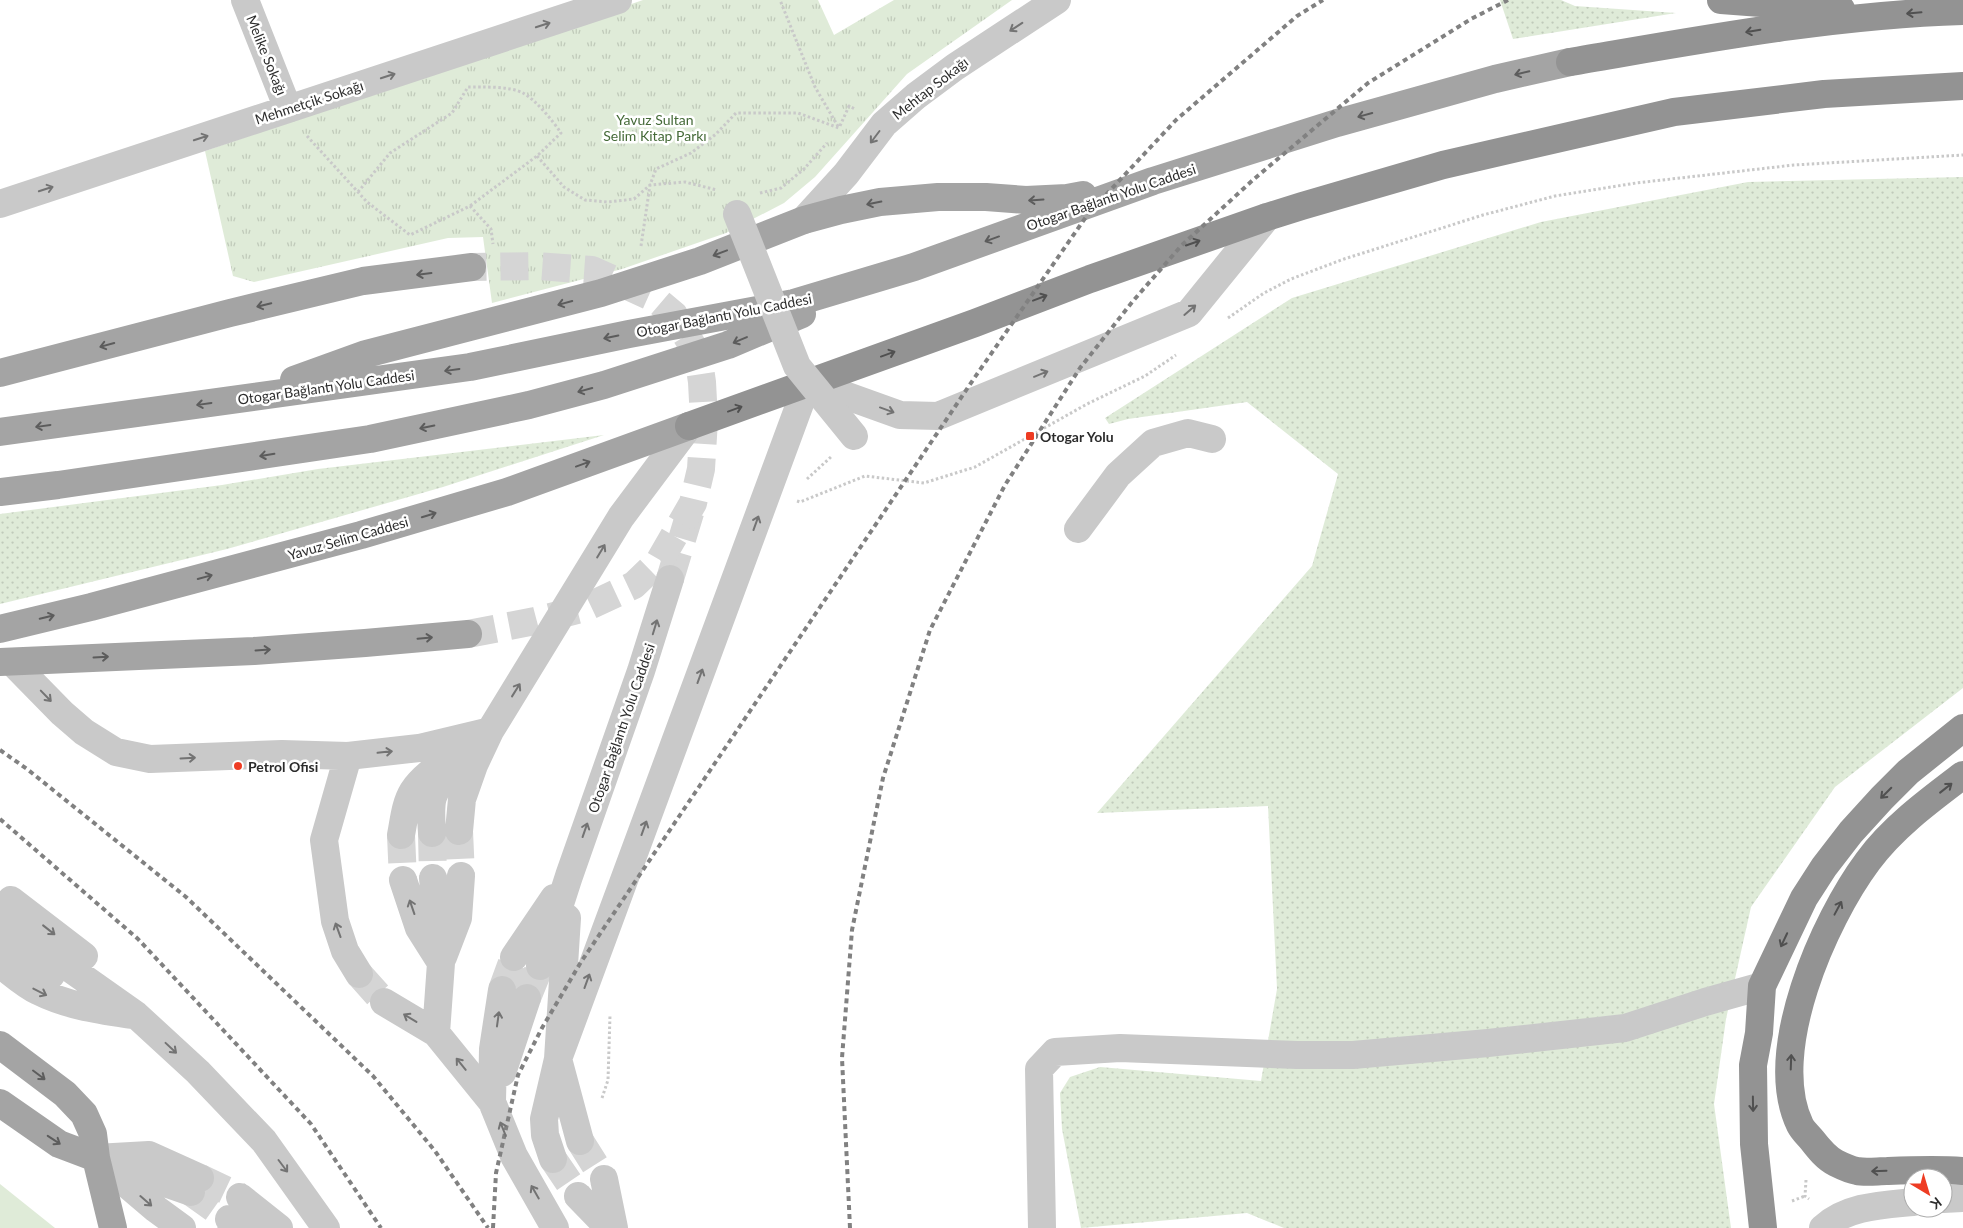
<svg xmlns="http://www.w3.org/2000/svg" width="1963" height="1228" viewBox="0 0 1963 1228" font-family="Lato,sans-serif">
<defs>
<pattern id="grass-dots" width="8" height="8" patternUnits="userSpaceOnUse" patternTransform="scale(1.25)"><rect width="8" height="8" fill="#dfebd8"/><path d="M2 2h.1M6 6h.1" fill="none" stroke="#c0caba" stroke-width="1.8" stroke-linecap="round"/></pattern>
<pattern id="park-tufts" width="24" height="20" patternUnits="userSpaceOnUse" patternTransform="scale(1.25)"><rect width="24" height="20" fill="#dfebd8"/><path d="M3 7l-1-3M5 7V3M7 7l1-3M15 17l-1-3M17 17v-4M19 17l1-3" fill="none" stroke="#c0caba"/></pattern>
</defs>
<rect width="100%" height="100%" fill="#fff"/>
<path fill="url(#grass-dots)" d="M 1500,0 L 1561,0 L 1575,6 L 1676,13 L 1513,39 Z
M 1963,177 L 1963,688 L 1835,787 L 1751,907 L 1726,1019 L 1714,1104 L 1731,1228 L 1284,1228 L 1247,1213 L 1081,1228 L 1062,1129 L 1060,1093 L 1070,1077 L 1100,1067 L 1261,1081 L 1277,989 L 1268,806 L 1097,813 L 1312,566 L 1338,474 L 1247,402 L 1128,419 L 1109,424 L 1105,418 L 1292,298 L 1541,222 L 1748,182 Z
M 604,435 L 443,487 L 227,549 L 0,604 L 0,514 L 222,485 L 318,469 Z"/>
<path fill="url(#park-tufts)" d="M 643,0 L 818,0 L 834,35 L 894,0 L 1012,0 L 907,74 L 815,177 L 784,203 L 726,233 L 622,269 L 492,303 L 483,237 L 448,238 L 254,282 L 233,276 L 205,151 Z"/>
<path fill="#dfebd8" d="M 0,1184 L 55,1228 L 0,1228 Z"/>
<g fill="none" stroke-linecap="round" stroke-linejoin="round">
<path stroke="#d5d5d5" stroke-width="28" stroke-dasharray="28 14" stroke-linecap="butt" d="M 670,579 L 693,503
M 459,831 L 461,876
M 432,833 L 433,878
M 401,835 L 403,880
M 359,974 L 384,1002
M 502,990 L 514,957
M 527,998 L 540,966
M 580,1141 L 604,1179
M 553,1159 L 578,1196
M 200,1178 L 240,1197
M 191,1192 L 229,1219"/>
<path stroke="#d5d5d5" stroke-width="28" stroke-dasharray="28 14" stroke-linecap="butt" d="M 468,634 L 535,621 L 585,608 L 634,585 L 660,560 L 693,503 L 701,469 L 704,420 L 702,382 L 698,355 L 674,315 L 654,298 L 592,270 L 537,266 L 472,267"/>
<path stroke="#c9c9c9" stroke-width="3" stroke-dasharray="2.5 2.5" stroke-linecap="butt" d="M 840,126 L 849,106 L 855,109
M 307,136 L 367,202 L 410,235 L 470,206 L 491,229 L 493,244
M 537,156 L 564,187 L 585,200 L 608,202 L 634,199 L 650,185 L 685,182 L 717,190
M 358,192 L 390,153 L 452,113 L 468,87 C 482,87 510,86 523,93 C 536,100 553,121 561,133 L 537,156 L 470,206
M 760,193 L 781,188 L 804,169 L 827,143
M 641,246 L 650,185 L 656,169 L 691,153 L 716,134 L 736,113 L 798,113 L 839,128 L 815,87 L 780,0
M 1228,318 L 1264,293 L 1291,279 L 1344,259 L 1483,215 L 1555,196 L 1636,183 L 1794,165 L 1963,155
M 807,479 L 832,456
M 797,501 L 800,502 L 865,476 L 924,483 L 975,467 L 1087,404 L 1145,376 L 1176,355
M 602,1098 L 608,1080 L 610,1015
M 1806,1180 L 1805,1196 L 1809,1199
M 1792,1201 L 1805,1196"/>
<path stroke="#c9c9c9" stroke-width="28" d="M 245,0 L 288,109
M 0,204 L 618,0
M 804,220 L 846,174 L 884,124 L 916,96 L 955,67 L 1057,0
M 1078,529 L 1118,475 L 1153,443 L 1188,433 L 1212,439
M 12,662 L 62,713 L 84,732 L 116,752 L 150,759 L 282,754 L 348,756 L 419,748 L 490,731
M 348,756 L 324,840 L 335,921 L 345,951 L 359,974
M 459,831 L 462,799 L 474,765 L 490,731 L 621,517 L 689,426
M 432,833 C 430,801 429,794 452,769
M 401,835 C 404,820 405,804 413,791 C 425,772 458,753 476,740
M 433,878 L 441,963 L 436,1033 L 492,1102 L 514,1156 L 555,1228
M 403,880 L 419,928 L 438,958
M 11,900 L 84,956
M 567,918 L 558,1059 L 580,1141
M 0,919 L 136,1015 L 198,1072 L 264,1141 L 326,1228
M 0,944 L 51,975
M 443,957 L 458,918 L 461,876
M 514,957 L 554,898
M 0,964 C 12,973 25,985 38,991 C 68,1006 99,1010 132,1015
M 540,966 L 569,876 L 641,671 L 670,579
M 384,1002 L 436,1033
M 502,1073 L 527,998
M 492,1102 L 493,1049 L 502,990
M 96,1158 L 156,1209 L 182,1228
M 96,1158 L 149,1155 L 200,1178
M 553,1159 L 545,1135 L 544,1119 L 558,1059 L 808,382 L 900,415 L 938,416 L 1189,313 L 1267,217
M 111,1164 L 191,1192
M 604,1179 L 614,1228
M 578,1196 L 609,1228
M 240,1197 L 279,1228
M 1943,1199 L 1963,1198
M 229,1219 L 243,1228
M 1042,1228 L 1039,1069 L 1055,1052 L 1120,1048 L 1297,1055 L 1353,1055 L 1488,1043 L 1625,1028 L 1705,1002 L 1762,986
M 1823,1228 C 1847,1206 1882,1205 1913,1202"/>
<path stroke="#a4a4a4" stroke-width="28" d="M 0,373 L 230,313 L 363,281 L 472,267
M 294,380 L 366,354 L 601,293 L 700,261 L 804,220 L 841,210 L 880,202 L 938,197 L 986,197 L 1026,200 L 1067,198 L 1083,195
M 0,432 L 470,367 L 629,334 L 794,303 L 914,267 L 1153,181 L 1337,123 L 1495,79 L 1570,62
M 0,492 L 58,485 L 370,439 L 529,405 L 604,385 L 728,345 L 802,314
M 0,629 L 91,607 L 361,535 L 507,492 L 689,426
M 0,662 L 254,651 L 365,643 L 468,634
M 0,1045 L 65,1094 L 84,1114 L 93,1134 L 96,1158 L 113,1228
M 0,1103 L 59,1144 L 96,1158"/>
<path stroke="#939393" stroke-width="28" d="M 1721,0 L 1841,9
M 1570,62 C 1700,40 1831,15 1963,11
M 689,426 L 975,323 L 1090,279 L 1267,217 L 1302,206 L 1443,165 L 1674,112 L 1824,94 L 1963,86
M 1963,775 C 1930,800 1893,827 1868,861 C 1824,920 1765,1052 1800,1125 C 1803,1131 1808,1135 1812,1140 C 1819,1149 1826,1158 1836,1163 C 1842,1166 1851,1170 1857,1171 C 1866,1173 1878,1171 1887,1171 C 1913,1170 1938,1169 1963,1171
M 1763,1228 L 1754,1144 L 1753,1065 L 1759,1033 L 1762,986 L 1804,898 L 1824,867 L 1851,832 L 1882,798 L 1908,772 L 1963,728"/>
<path stroke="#818181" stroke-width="4" stroke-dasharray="5 4" stroke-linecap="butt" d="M 0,750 L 27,769 L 186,897 L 373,1076 L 435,1151 L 488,1228
M 0,819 L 138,939 L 311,1124 L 381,1228
M 493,1228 L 496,1173 L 518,1075 L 542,1028 L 581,962 L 975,377 L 1088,214 L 1176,120 L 1297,16 L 1323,0
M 850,1228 L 842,1058 L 852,930 L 883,778 L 930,630 L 1005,485 L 1080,368 L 1133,301 L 1181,246 L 1254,179 L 1368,83 L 1471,19 L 1508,0"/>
<path stroke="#c9c9c9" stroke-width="28" d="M 737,214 L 797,366 L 854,436"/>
</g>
<defs><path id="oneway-shaft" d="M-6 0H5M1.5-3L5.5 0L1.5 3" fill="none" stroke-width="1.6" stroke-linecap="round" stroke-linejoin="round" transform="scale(1.25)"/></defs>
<g stroke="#505050">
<use href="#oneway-shaft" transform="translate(1914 13) rotate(175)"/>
<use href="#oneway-shaft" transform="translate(1753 31) rotate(170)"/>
<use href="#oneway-shaft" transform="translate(1193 243) rotate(-19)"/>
<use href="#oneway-shaft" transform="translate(1040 298) rotate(-21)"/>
<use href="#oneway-shaft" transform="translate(888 354) rotate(-20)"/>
<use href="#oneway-shaft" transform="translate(735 409) rotate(-20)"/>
<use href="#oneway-shaft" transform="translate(1946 788) rotate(-38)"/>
<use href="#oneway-shaft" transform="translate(1886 793) rotate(135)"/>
<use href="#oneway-shaft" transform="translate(1838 908) rotate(-62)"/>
<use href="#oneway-shaft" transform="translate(1784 940) rotate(115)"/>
<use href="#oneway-shaft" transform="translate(1791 1062) rotate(-88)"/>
<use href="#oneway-shaft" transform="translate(1753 1104) rotate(89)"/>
<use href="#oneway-shaft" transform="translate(1879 1171) rotate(178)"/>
</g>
<g stroke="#737373">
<use href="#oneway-shaft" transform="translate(543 25) rotate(-18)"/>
<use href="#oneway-shaft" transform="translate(1016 27) rotate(147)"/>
<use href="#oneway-shaft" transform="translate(388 76) rotate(-18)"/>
<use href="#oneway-shaft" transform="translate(875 137) rotate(127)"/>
<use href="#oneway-shaft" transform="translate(201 138) rotate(-18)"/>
<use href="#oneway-shaft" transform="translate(46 189) rotate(-18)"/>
<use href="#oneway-shaft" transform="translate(1190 310) rotate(-41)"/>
<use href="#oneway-shaft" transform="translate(1041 374) rotate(-22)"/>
<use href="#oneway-shaft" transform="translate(887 410) rotate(20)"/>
<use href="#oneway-shaft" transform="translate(756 523) rotate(-70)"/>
<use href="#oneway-shaft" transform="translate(601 551) rotate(-59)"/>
<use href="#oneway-shaft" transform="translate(655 627) rotate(-73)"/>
<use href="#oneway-shaft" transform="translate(700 676) rotate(-70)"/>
<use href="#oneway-shaft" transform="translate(516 690) rotate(-58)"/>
<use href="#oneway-shaft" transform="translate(46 696) rotate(46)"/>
<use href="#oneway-shaft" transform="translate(385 752) rotate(-6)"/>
<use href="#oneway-shaft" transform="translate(188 758) rotate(-3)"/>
<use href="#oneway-shaft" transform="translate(644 828) rotate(-70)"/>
<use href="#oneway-shaft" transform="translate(585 830) rotate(-71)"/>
<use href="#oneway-shaft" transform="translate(412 907) rotate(-109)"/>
<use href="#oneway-shaft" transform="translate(49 930) rotate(38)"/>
<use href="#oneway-shaft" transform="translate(338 930) rotate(-110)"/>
<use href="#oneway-shaft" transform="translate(587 981) rotate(-70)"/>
<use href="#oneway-shaft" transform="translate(40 992) rotate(27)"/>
<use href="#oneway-shaft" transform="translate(410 1018) rotate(-149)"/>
<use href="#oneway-shaft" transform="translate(498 1019) rotate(-82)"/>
<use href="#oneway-shaft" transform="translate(171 1048) rotate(43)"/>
<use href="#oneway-shaft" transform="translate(461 1064) rotate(-129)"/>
<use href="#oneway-shaft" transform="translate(503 1129) rotate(-112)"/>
<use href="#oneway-shaft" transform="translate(283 1166) rotate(53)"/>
<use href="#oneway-shaft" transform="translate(535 1192) rotate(-120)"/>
<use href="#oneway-shaft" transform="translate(146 1201) rotate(41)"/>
</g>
<g stroke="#5c5c5c">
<use href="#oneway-shaft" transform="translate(1522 73) rotate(167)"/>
<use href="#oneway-shaft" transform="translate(1365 115) rotate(165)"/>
<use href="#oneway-shaft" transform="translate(1036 200) rotate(176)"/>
<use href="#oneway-shaft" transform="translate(874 203) rotate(169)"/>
<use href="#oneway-shaft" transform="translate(992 239) rotate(160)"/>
<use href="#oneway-shaft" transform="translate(720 253) rotate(159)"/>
<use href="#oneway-shaft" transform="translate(424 274) rotate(173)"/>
<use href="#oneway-shaft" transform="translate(565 303) rotate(165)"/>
<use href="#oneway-shaft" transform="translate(264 305) rotate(166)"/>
<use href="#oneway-shaft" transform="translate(611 337) rotate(168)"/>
<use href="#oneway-shaft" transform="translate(740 340) rotate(157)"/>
<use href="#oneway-shaft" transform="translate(107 345) rotate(165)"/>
<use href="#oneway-shaft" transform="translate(452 370) rotate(172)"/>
<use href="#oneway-shaft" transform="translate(585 390) rotate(165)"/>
<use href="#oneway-shaft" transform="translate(204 404) rotate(172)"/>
<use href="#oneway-shaft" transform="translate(43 426) rotate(172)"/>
<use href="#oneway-shaft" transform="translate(427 427) rotate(168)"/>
<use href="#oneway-shaft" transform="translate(267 455) rotate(171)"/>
<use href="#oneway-shaft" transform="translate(583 464) rotate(-20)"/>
<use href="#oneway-shaft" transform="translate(429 515) rotate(-17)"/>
<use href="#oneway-shaft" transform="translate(205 577) rotate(-15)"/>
<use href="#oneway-shaft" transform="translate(47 617) rotate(-13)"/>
<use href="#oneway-shaft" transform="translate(425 638) rotate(-5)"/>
<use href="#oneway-shaft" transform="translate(263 650) rotate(-4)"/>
<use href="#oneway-shaft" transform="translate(101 657) rotate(-3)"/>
<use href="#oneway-shaft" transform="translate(39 1075) rotate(37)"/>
<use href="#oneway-shaft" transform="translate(54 1140) rotate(33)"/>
</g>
<g fill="#ee3c23" stroke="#fff" stroke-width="2">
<rect x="1025" y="431" width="10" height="10" rx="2.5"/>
<circle cx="238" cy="766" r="5"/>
</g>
<g text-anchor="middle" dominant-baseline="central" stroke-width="5" stroke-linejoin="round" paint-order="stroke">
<g font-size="14" fill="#2c2c2c" stroke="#fff">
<text transform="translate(267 55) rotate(68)">Melike Sokağı</text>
<text transform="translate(930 88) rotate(-38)">Mehtap Sokağı</text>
<text transform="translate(309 102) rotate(-18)">Mehmetçik Sokağı</text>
<text transform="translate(1111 197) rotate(-19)">Otogar Bağlantı Yolu Caddesi</text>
<text transform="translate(724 315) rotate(-11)">Otogar Bağlantı Yolu Caddesi</text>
<text transform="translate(326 387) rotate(-8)">Otogar Bağlantı Yolu Caddesi</text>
<text transform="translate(348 538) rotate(-16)">Yavuz Selim Caddesi</text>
<text transform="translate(621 728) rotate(-71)">Otogar Bağlantı Yolu Caddesi</text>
</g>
<g font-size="14" fill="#456a38" stroke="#fff">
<text x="655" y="119">Yavuz Sultan<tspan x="655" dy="16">Selim Kitap Parkı</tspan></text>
</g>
<g font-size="14" font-weight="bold" fill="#2c2c2c" stroke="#fff" text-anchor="start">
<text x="1040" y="436">Otogar Yolu</text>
<text x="248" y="766">Petrol Ofisi</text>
</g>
</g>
<g transform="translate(1928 1193) rotate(142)"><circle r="24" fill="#ffffff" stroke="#ababab"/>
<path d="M0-4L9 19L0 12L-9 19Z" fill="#ee3c23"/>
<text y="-8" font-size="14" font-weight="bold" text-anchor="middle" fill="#2c2c2c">K</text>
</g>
</svg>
